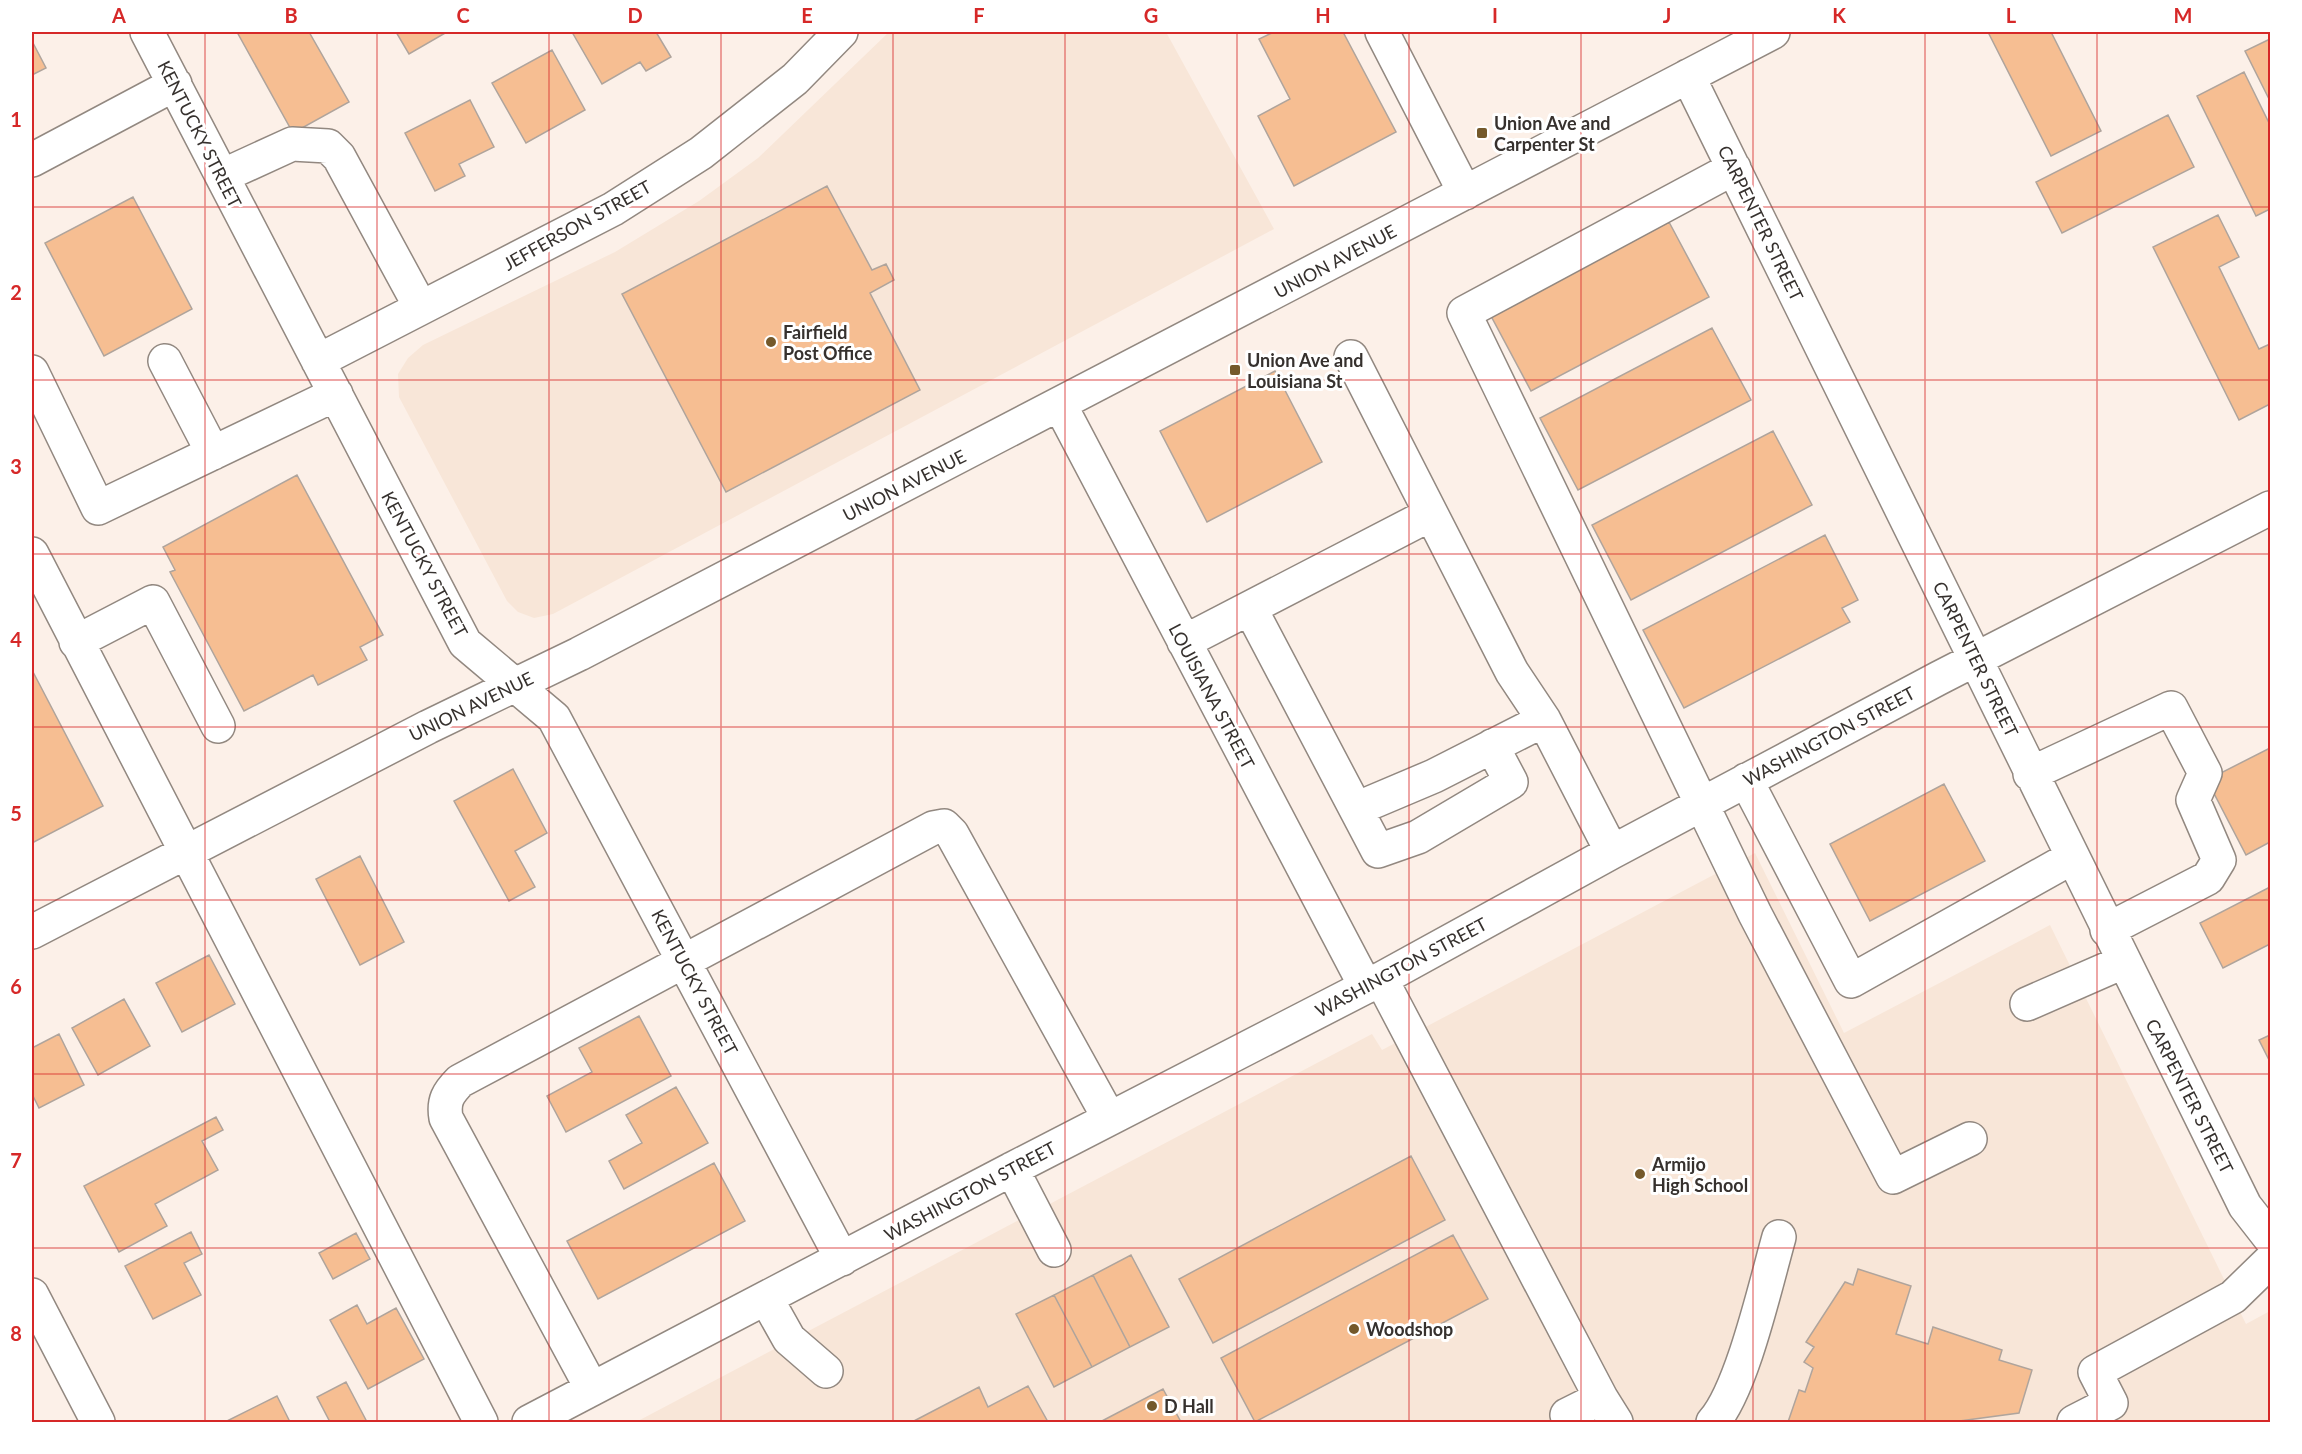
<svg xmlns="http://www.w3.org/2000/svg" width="2302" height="1454" viewBox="0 0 2302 1454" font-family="Lato,sans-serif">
<rect width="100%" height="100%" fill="#fcf0e8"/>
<path fill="#f8e6d8" d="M 889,32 L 1166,32 L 1274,229 L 553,614 L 534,618 L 518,612 L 507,601 L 399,397 L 398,374 L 408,358 L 423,345 L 615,252 L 699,201 L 758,158 Z
M 1755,853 L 1844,1033 L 2050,925 L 2246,1324 L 2270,1311 L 2270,1422 L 636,1422 L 1372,1034 L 1382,1050 Z"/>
<path fill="#f6be92" stroke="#afa49c" stroke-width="1.5" d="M 237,32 L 309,32 L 349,102 L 293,133 Z
M 396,32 L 447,32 L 409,54 Z
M 572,32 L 656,32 L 671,57 L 646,71 L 640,62 L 602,84 Z
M 1274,32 L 1343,32 L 1396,132 L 1294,186 L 1258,116 L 1290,99 L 1259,39 Z
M 1988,32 L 2051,32 L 2101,131 L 2051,156 Z
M 2270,39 L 2270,101 L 2245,51 Z
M 32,41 L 46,68 L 32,75 Z
M 552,50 L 585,110 L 526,143 L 492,83 Z
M 2244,72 L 2270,125 L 2270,209 L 2256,216 L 2197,96 Z
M 470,100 L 494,147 L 459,164 L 465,176 L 435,191 L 405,133 Z
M 2168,115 L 2194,167 L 2062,233 L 2036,182 Z
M 827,186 L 872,270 L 886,264 L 894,280 L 870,293 L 920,390 L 726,492 L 622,294 Z
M 133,197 L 192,309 L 104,356 L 45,243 Z
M 2218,215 L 2239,257 L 2219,267 L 2259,349 L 2270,344 L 2270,404 L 2239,420 L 2153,247 Z
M 1669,222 L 1709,297 L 1531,391 L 1491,316 Z
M 1712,328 L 1751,400 L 1578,490 L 1540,418 Z
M 1275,371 L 1322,462 L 1207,522 L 1160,431 Z
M 1773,431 L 1812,505 L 1631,600 L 1592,525 Z
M 297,475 L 383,635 L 360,647 L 367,660 L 318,685 L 313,675 L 244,711 L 170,572 L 175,570 L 163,547 Z
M 1825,535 L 1858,600 L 1842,608 L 1850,622 L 1684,708 L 1643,630 Z
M 32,670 L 103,806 L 32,843 Z
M 2270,748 L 2270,842 L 2246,855 L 2207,780 Z
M 513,769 L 547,833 L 515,851 L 535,887 L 509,901 L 454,801 Z
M 1944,784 L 1985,861 L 1870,921 L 1830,844 Z
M 360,856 L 404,942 L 360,965 L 316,879 Z
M 2270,887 L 2270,944 L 2223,968 L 2200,923 Z
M 209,955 L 235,1004 L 182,1032 L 156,983 Z
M 124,999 L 150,1046 L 98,1075 L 72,1028 Z
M 639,1016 L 671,1076 L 566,1132 L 547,1096 L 592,1072 L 579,1048 Z
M 59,1034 L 84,1085 L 39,1108 L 32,1094 L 32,1048 Z
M 2270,1035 L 2270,1062 L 2259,1040 Z
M 676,1087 L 708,1143 L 624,1189 L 609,1161 L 642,1143 L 626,1115 Z
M 216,1117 L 223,1130 L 202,1141 L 218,1170 L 155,1204 L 167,1226 L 119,1252 L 84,1186 Z
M 1411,1156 L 1445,1220 L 1213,1343 L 1179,1279 Z
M 714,1163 L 745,1221 L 598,1299 L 567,1241 Z
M 191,1232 L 202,1254 L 184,1263 L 201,1295 L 153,1319 L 125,1266 Z
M 356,1233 L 370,1259 L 333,1279 L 319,1253 Z
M 1453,1235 L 1488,1299 L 1255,1422 L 1221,1358 Z
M 1131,1255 L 1169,1327 L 1130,1347 L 1093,1275 Z
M 1858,1269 L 1911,1286 L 1896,1334 L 1928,1344 L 1933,1327 L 2002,1350 L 1999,1360 L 2032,1370 L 2019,1413 L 1952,1422 L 1788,1422 L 1799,1390 L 1805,1392 L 1813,1368 L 1804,1362 L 1814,1347 L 1806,1342 L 1845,1282 L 1853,1285 Z
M 1093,1275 L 1130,1347 L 1092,1367 L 1054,1295 Z
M 1054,1295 L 1092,1367 L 1054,1387 L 1016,1314 Z
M 357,1305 L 367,1324 L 396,1308 L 424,1359 L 368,1389 L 330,1320 Z
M 346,1382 L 367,1422 L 330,1422 L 317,1397 Z
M 1028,1386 L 1048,1422 L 912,1422 L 979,1387 L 988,1407 Z
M 1163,1389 L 1181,1422 L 1100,1422 Z
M 277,1396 L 290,1422 L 225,1422 Z"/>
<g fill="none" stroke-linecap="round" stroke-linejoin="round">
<g stroke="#928880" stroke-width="36">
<path id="minor" d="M 147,32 L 465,643 L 554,718 L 842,1259
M 1382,32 L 1465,193
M 1688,76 L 2245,1206 L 2270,1238
M 32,160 L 175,84
M 1734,168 L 1464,313 L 1755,914 L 1893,1177 L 1970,1139
M 222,176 L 292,144 L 328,146 L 339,157 L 421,308
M 1351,357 L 1512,672 L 1544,720 L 1612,852
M 165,361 L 213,453
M 318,361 L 613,209 L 701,153 L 795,79 L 841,32
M 32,372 L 98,508 L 336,394
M 1060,405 L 1366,987
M 32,554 L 481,1422
M 1250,608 L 1378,851 L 1418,837 L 1511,782 L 1492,746
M 76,642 L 153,602 L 218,726
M 1184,642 L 1431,514
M 2030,774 L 2171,708 L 2205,773 L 2193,800 L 2219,860 L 2208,878 L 2107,930
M 1746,780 L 1851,981 L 2071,858
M 1356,809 L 1434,776 L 1544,720
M 32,932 L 428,727 L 579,654 L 1773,32
M 1381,979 L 1601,1398 L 1616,1422
M 2027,1004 L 2123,962
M 1012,1169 L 1054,1250
M 32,1295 L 98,1422
M 766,1298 L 789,1339 L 826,1371
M 592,1389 L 446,1118 C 443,1101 448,1093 460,1081 L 933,828 L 944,826 L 952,834 L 1109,1118
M 529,1422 L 1012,1169 L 1381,979 L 1612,852 L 1939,678 L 2270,508
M 1571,1422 L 1567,1415 L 1601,1398
M 1713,1422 C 1742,1390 1766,1283 1779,1237
M 2074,1422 L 2111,1403 L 2095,1372 L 2233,1297 L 2270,1261"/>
</g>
<use href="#minor" stroke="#fff" stroke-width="33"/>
</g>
<path fill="none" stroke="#d62828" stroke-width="1.5" stroke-opacity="0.55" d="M 205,32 L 205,1422M 377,32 L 377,1422M 549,32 L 549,1422M 721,32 L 721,1422M 893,32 L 893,1422M 1065,32 L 1065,1422M 1237,32 L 1237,1422M 1409,32 L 1409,1422M 1581,32 L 1581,1422M 1753,32 L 1753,1422M 1925,32 L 1925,1422M 2097,32 L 2097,1422M 32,207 L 2270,207M 32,380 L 2270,380M 32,554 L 2270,554M 32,727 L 2270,727M 32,900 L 2270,900M 32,1074 L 2270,1074M 32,1248 L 2270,1248"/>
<g fill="#74592b" stroke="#fff" stroke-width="2">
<rect x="1476" y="127" width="12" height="12" rx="3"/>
<circle cx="771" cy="342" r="6"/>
<rect x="1229" y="364" width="12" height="12" rx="3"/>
<circle cx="1640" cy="1174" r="6"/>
<circle cx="1354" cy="1329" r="6"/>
<circle cx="1152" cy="1406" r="6"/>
</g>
<g text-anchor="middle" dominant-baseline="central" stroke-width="6" stroke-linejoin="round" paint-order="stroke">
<g font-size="18" font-weight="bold" fill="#36312e" stroke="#fff" text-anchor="start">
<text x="1494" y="123">Union Ave and<tspan x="1494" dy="21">Carpenter St</tspan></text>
<text x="783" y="332">Fairfield<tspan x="783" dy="21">Post Office</tspan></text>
<text x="1247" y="360">Union Ave and<tspan x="1247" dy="21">Louisiana St</tspan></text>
<text x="1652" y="1164">Armijo<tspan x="1652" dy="21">High School</tspan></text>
<text x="1366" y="1329">Woodshop</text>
<text x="1164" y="1406">D Hall</text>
</g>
<g font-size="18" fill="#36312e" stroke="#fff">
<text transform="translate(200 134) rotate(63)">KENTUCKY STREET</text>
<text transform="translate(1761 223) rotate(64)">CARPENTER STREET</text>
<text transform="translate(577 225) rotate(-29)">JEFFERSON STREET</text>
<text transform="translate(1335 261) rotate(-28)">UNION AVENUE</text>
<text transform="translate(904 485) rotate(-27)">UNION AVENUE</text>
<text transform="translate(425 564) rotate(62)">KENTUCKY STREET</text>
<text transform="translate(1976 659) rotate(64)">CARPENTER STREET</text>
<text transform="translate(1212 696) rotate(62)">LOUISIANA STREET</text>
<text transform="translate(471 706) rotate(-26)">UNION AVENUE</text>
<text transform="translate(1829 736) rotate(-28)">WASHINGTON STREET</text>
<text transform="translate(1401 967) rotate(-28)">WASHINGTON STREET</text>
<text transform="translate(695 982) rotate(62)">KENTUCKY STREET</text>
<text transform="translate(2190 1096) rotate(63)">CARPENTER STREET</text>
<text transform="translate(970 1191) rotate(-28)">WASHINGTON STREET</text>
</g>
</g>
<rect width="2302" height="1454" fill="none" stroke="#ffffff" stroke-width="66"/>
<rect x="33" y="33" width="2236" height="1388" fill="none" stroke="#d62828" stroke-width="2"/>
<g font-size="20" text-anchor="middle" font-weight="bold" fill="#d62828">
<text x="119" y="23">A</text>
<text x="291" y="23">B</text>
<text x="463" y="23">C</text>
<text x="635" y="23">D</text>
<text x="807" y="23">E</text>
<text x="979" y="23">F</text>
<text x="1151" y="23">G</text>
<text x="1323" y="23">H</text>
<text x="1495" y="23">I</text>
<text x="1667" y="23">J</text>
<text x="1839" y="23">K</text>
<text x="2011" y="23">L</text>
<text x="2183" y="23">M</text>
<text x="16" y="127">1</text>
<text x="16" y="300">2</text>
<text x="16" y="474">3</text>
<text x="16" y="647">4</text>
<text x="16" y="821">5</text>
<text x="16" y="994">6</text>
<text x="16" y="1168">7</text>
<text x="16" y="1341">8</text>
</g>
</svg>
